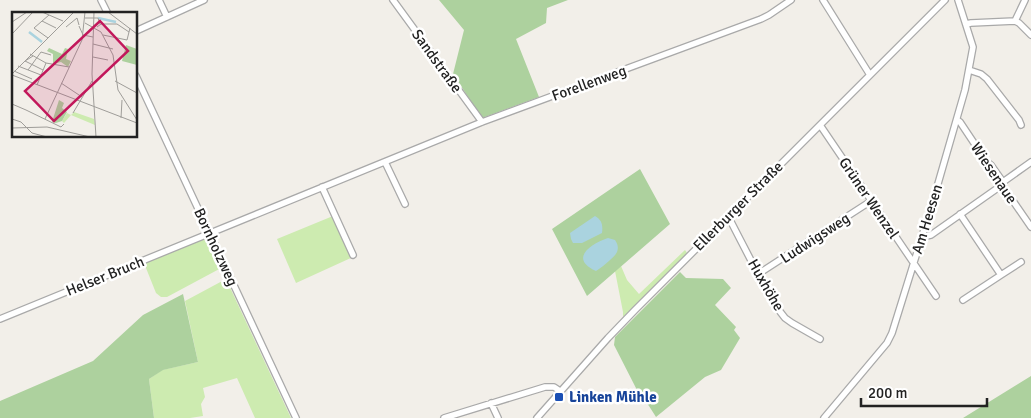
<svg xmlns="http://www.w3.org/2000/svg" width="1031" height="418" viewBox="0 0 1031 418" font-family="Signika,sans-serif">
<rect width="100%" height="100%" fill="#f2efe9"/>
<path fill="#cdebb0" d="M 333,216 L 353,257 L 296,283 L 277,239 Z
M 206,237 L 210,239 L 223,267 L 167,297 L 161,297 L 156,293 L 144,263 Z
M 685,250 L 687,253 L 623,317 L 623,312 L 615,271 L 621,266 L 627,280 L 639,294 Z
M 226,279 L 291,418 L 255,418 L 237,378 L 203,388 L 205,397 L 201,404 L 203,416 L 190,418 L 154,418 L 149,379 L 162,370 L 198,362 L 185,301 Z"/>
<path fill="#add19e" d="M 439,0 L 568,0 L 547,8 L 546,23 L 516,39 L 539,97 L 482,118 L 453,74 L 464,30 Z
M 640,169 L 670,224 L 587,296 L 552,229 Z
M 680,272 L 686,278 L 723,279 L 731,288 L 715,305 L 736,327 L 734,330 L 740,338 L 721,370 L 705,377 L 656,417 L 649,406 L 639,394 L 614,345 L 615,337 Z
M 183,294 L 198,362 L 163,370 L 149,379 L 154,418 L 0,418 L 0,401 L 93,361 L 143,315 Z
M 1031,376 L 1031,418 L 963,418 Z"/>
<path fill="#aad3df" d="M 595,216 C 602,220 603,225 602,233 L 582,243 L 573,243 L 571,239 L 570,233 Z
M 608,238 L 615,240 C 617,243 619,247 617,252 C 615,257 601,268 596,271 C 569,259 590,244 608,238 Z"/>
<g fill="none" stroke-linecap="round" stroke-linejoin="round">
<g stroke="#a9a9a9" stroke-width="8">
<path id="minor" d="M 101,0 L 108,14
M 159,0 L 167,17
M 393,0 L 482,122
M 823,0 L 870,75
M 1015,21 L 1025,0
M 966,24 L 971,23 L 1015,21 L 1019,23 L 1031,35
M 136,31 L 204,0
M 969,70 L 981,74 L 987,79 L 1019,120 L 1021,125
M 136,76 L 296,418
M 957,120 L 960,122 L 986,161 L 991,165 L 1003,182 L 1002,185 L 1031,227
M 820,125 L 936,296
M 385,162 L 405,204
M 1003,182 L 1031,162
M 322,187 L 353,255
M 960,214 L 1001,275 L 963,300
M 728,216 L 758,274 L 778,309 L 785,318 L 792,323 L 820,339
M 922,235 L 926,236 L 931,235 L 1002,185
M 758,274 L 871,201
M 1001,275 L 1021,262
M 0,319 L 482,122 L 761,19 L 769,15 L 791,0
M 491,403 L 498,418
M 444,418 L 545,387 L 554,387 L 560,391
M 537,418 L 608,338 L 635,310 L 945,0
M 824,418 L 887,343 L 892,333 L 933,201 L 965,90 L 973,47 L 958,0"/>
</g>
<use href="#minor" stroke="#fff" stroke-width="5.5"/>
</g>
<rect fill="#1a4fb4" stroke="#fff" stroke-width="2" x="554" y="392" width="10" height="10" rx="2.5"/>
<g text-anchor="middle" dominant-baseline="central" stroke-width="5" stroke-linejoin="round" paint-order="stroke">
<g font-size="15" fill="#222" stroke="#fff">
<text transform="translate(437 61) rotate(54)">Sandstraße</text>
<text transform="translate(589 83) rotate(-20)">Forellenweg</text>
<text transform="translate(994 173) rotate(56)">Wiesenaue</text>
<text transform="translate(869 198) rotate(56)">Grüner Wenzel</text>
<text transform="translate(738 206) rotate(-45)">Ellerburger Straße</text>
<text transform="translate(927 219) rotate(-73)">Am Heesen</text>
<text transform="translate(815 238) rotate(-33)">Ludwigsweg</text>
<text transform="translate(216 247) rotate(65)">Bornholzweg</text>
<text transform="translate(105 276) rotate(-22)">Helser Bruch</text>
<text transform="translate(766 285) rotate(60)">Huxhöhe</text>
</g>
<g font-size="15" font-weight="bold" fill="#164399" stroke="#fff" text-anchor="start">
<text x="569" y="397">Linken Mühle</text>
</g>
</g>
<g transform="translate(12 12)">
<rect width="125" height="125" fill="#f2efe9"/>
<path d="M 62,100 L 82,107 L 83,113 L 59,103 L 52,111 L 50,109 L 55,101 L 59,103 Z" fill="#cdebb0"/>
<path d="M 114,33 L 125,37 L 125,53 L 110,49 ZM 37,36 L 50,42 L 53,36 L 56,37 L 54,47 L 59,49 L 56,55 L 49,50 L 41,52 L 41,42 L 35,39 ZM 47,88 L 52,91 L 50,96 L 55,100 L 50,109 L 44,111 L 40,110 Z" fill="#add19e"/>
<path fill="none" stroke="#aad3df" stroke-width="2.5" d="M 86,6 L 104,10M 17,20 L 30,30"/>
<path fill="none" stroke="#9f9d99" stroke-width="1" d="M 30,0 L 51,9M 82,0 L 80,62 L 84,125M 96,0 L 125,22M 73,6 L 86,6 L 88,12M 30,9 L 44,16M 0,10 L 15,0M 73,11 L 89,20 L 101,43 L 106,78 L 125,108M 67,14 L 71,23 L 81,25M 54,15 L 65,6 L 67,13M 85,15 L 89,12 L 105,12 L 117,20M 0,22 L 21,0M 91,23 L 115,28 L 118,16M 36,26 L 22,16 L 37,3M 81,32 L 101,37M 18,42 L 34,51 L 57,55M 21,44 L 13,49 L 31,58M 81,45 L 96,48M 6,54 L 29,63M 16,58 L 29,40 L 39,43M 2,59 L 20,67M 0,62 L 62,0M 0,63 L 125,111M 103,69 L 125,81M 49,71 L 70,85M 25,73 L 34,51M 0,92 L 14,98M 14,98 L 49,115 L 52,112M 61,101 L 80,69M 109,106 L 110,88M 0,107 L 9,110 L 20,121 L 35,125M 33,107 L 70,28 L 73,0M 0,116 L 35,115 L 78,125"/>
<path fill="#c2185b" fill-opacity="0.15" stroke="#c2185b" stroke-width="2.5" d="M 88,9 L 116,39 L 42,109 L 13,79 Z"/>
<rect width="125" height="125" fill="none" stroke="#222" stroke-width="2.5"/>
</g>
<path d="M861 398v8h126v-8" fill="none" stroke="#222222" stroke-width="2.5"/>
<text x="868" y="398" font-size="15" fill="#222222" stroke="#ffffff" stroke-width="4" paint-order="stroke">200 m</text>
</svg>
